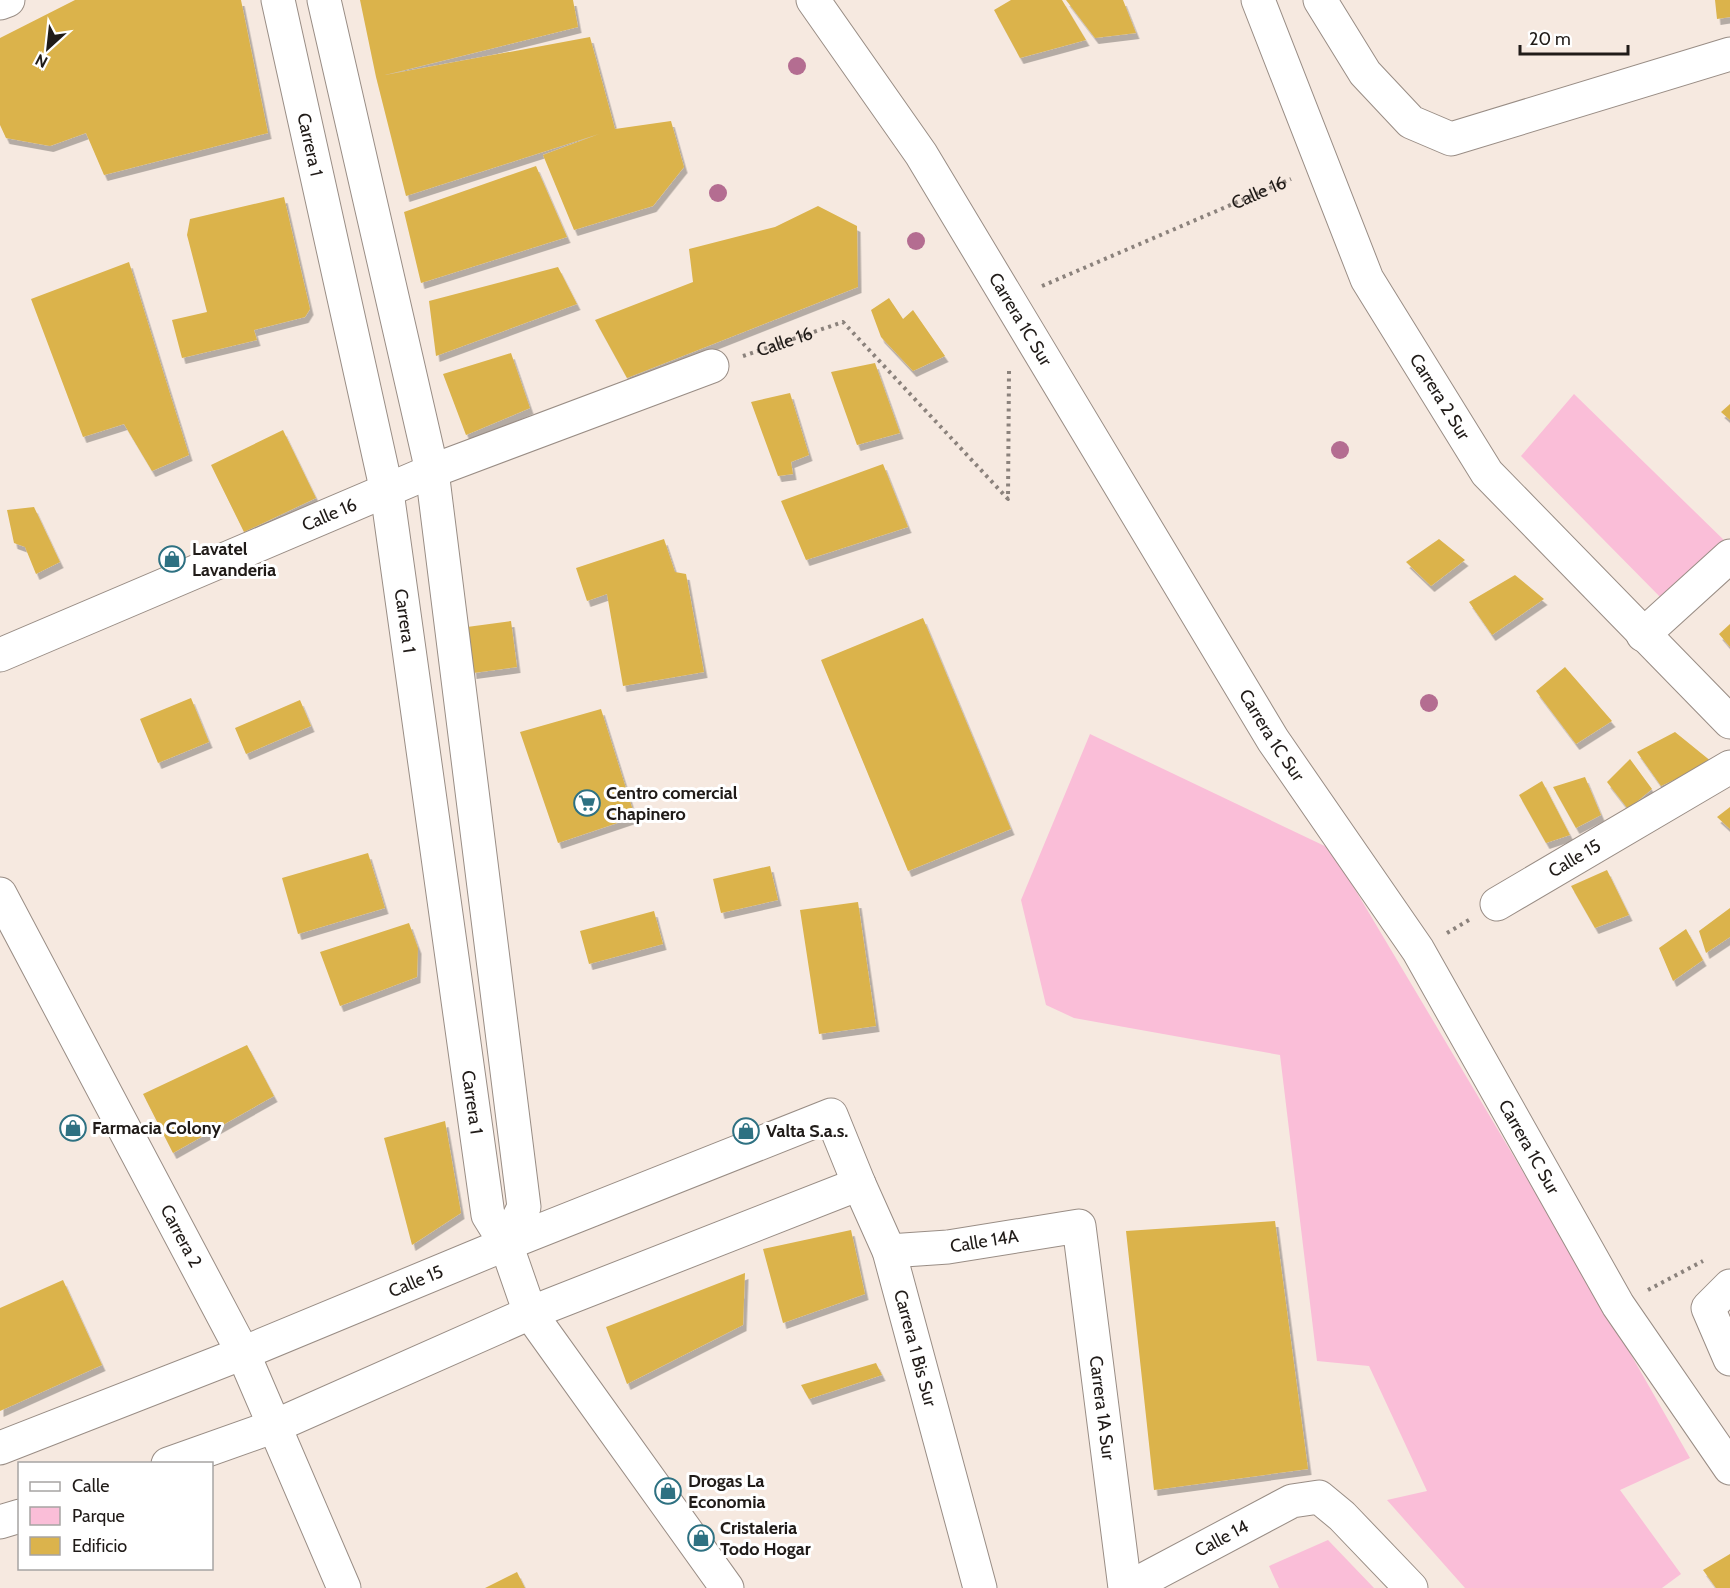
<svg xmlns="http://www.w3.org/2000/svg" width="1730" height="1588" viewBox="0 0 1730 1588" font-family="Cabin,sans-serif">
<defs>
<filter id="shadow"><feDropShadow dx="3.5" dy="6" stdDeviation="0" flood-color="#0004"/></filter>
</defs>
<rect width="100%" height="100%" fill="#f6e9e0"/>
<path fill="#fabed8" d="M 1574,394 L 1730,546 L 1668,605 L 1521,456 Z
M 1090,734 L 1331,849 L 1614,1325 L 1690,1458 L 1620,1490 L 1681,1574 L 1662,1588 L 1465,1588 L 1387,1500 L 1427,1491 L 1369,1366 L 1317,1361 L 1280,1055 L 1074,1018 L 1046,1005 L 1021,900 Z
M 1328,1540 L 1374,1588 L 1279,1588 L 1269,1566 Z"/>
<path fill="#dbb34c" filter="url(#shadow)" d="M 75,0 L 241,0 L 268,133 L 104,175 L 86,133 L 50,146 L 6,138 L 0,125 L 0,38 Z
M 360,0 L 573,0 L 578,27 L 385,75 L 590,37 L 615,129 L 671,121 L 684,167 L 653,206 L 574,230 L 543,155 L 599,134 L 406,196 L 376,77 Z
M 1011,0 L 1062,0 L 1086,40 L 1020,58 L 994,10 Z
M 1066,0 L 1123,0 L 1136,33 L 1095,38 Z
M 1715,0 L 1730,0 L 1730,17 L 1717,19 Z
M 536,166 L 567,237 L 421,283 L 404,212 Z
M 284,197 L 310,309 L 305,317 L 254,330 L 257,340 L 182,358 L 172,320 L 207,312 L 187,235 L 190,219 Z
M 818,206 L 857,226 L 858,287 L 627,378 L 595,320 L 693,282 L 689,249 L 775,227 Z
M 129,262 L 189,455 L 152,471 L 124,424 L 83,437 L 31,299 Z
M 558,267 L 577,304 L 436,356 L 429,301 Z
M 889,298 L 903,319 L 913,310 L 945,356 L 913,371 L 881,337 L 871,310 Z
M 511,353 L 530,408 L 466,435 L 443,374 Z
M 875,363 L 900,433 L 857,445 L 831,372 Z
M 790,393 L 809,455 L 791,462 L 793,474 L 778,476 L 751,402 Z
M 1730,404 L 1730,420 L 1721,412 Z
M 283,430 L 316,498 L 244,532 L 211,465 Z
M 883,464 L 908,527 L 806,560 L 781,501 Z
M 34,507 L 60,562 L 36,574 L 25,547 L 14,543 L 7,510 Z
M 664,539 L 675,572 L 686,574 L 704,672 L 623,686 L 607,594 L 587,601 L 576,568 Z
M 1439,539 L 1465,560 L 1431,586 L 1406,562 Z
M 1515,575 L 1544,599 L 1492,635 L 1469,602 Z
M 923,618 L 1011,829 L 908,871 L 821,660 Z
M 511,621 L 517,667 L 473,673 L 467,627 Z
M 1730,624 L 1730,647 L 1719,634 Z
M 1565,667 L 1612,721 L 1576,744 L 1536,691 Z
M 191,698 L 209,742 L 158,763 L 140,719 Z
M 300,700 L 311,726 L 246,754 L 235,728 Z
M 601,709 L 635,817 L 558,843 L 520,732 Z
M 1675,732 L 1712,762 L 1661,786 L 1637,752 Z
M 1630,759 L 1652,789 L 1628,809 L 1607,782 Z
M 1585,777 L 1601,815 L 1576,828 L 1553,787 Z
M 1542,781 L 1570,835 L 1546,843 L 1519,795 Z
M 1730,807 L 1730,829 L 1717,817 Z
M 368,853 L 385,908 L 298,934 L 282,878 Z
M 770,866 L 778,900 L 721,913 L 713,879 Z
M 1607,870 L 1629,915 L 1595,928 L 1571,886 Z
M 858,902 L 876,1026 L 819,1034 L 800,910 Z
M 1730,908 L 1730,937 L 1706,953 L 1699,931 Z
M 654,911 L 663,944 L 589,964 L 580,931 Z
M 409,923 L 418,948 L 417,977 L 340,1006 L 320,952 Z
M 1686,929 L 1703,960 L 1673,981 L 1659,948 Z
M 247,1045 L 274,1096 L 173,1153 L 143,1094 Z
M 445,1121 L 461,1213 L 412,1245 L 384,1138 Z
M 1275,1221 L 1308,1469 L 1154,1490 L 1126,1231 Z
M 851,1230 L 865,1294 L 783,1323 L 763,1249 Z
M 745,1273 L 743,1325 L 627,1384 L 606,1327 Z
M 63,1280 L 102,1365 L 0,1411 L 0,1308 Z
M 876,1363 L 882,1375 L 809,1399 L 801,1385 Z
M 1730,1554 L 1730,1588 L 1716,1588 L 1703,1570 Z
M 517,1572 L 525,1588 L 485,1588 Z"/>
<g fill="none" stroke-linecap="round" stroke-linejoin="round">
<g stroke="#998d85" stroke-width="35">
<g id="minor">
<path d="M 1320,0 L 1365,73 L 1411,122 L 1451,139 L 1730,54"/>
<path d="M 0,3 L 8,0"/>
<path d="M 1643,635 L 1730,556"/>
<path id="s3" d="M 0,655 L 432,471 L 712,366"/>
<path id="s4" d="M 0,894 L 243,1353 L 344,1588"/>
<path id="s5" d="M 1497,904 L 1730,767"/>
<path id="s6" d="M 506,1244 L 831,1115 L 859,1184 L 889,1251 L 980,1588"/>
<path id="s7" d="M 889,1251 L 948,1247 L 1079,1226 L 1125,1588"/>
<path d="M 1730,1286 L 1708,1308 L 1730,1359"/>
<path d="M 530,1313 L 859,1184"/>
<path id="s8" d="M 1128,1588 L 1292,1501 L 1319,1497 L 1342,1516 L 1411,1588"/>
</g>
</g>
<g stroke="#998d85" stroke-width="35">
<g id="major">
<path id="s9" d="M 278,0 L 387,492 L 488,1215 L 506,1244 L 530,1313 L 727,1588"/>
<path d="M 324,0 L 432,471 L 524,1207 L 506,1244"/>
<path id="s10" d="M 813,0 L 921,154 L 1273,740 L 1418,950 L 1618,1305 L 1730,1468"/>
<path id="s11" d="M 1258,0 L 1367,279 L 1487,473 L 1730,722"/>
<path id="s12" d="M 0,1448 L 243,1353 L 506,1244"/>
<path d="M 168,1464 L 275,1426 L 530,1313"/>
<path d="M 0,1522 L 20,1516"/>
</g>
</g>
<g stroke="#8b827c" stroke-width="4" stroke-dasharray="3 4.5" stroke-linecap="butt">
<path id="s1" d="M 1042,286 L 1291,179"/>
<path id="s2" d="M 743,356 L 843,322 L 1008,499 L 1009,371"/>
<path d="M 1447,933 L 1469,920"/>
<path d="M 1648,1290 L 1703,1261"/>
</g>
<use href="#minor" stroke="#fff" stroke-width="33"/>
<use href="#major" stroke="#fff" stroke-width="33"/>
</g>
<g fill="#b46d91">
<circle cx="797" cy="66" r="9"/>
<circle cx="718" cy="193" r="9"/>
<circle cx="916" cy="241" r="9"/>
<circle cx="1340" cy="450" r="9"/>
<circle cx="1429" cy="703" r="9"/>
</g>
<defs>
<g id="shop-ring" transform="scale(1.35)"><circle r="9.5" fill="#fff" stroke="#2e7182" stroke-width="1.5"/><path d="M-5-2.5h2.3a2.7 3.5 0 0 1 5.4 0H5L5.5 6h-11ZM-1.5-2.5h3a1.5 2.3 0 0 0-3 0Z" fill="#2e7182"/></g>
<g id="supermarket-ring" transform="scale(1.35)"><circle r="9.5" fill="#fff" stroke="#2e7182" stroke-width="1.5"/><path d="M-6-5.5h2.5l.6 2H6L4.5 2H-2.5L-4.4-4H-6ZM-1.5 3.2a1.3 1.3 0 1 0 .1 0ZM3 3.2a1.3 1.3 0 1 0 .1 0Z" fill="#2e7182"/></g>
</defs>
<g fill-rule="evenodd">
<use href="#shop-ring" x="172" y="559"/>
<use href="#supermarket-ring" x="587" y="803"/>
<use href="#shop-ring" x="73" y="1128"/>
<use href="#shop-ring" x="746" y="1131"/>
<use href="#shop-ring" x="668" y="1491"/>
<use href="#shop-ring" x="701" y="1538"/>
</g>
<g text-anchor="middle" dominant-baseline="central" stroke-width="6" stroke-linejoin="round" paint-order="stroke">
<g font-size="18" fill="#201b18" stroke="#fff">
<text stroke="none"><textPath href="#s9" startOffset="148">Carrera 1</textPath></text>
<text stroke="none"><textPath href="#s1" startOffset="236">Calle 16</textPath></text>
<text stroke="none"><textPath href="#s10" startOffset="381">Carrera 1C Sur</textPath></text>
<text stroke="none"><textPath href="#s2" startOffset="44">Calle 16</textPath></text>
<text stroke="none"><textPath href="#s11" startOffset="438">Carrera 2 Sur</textPath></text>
<text stroke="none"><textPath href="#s3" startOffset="358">Calle 16</textPath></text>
<text stroke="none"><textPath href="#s9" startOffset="634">Carrera 1</textPath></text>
<text stroke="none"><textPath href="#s10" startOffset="867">Carrera 1C Sur</textPath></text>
<text stroke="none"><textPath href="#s5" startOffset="90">Calle 15</textPath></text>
<text stroke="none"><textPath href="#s9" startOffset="1120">Carrera 1</textPath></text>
<text stroke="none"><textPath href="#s10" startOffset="1353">Carrera 1C Sur</textPath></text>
<text stroke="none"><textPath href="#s4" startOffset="387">Carrera 2</textPath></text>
<text stroke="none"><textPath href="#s7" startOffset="96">Calle 14A</textPath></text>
<text stroke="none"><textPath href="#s12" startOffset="448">Calle 15</textPath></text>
<text stroke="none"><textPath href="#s6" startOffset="598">Carrera 1 Bis Sur</textPath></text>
<text stroke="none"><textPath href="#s7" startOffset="375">Carrera 1A Sur</textPath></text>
<text stroke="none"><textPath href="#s8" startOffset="106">Calle 14</textPath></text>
</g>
<g font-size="18" font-weight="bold" fill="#201b18" stroke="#fff" text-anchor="start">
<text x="192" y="549">Lavatel<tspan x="192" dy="21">Lavanderia</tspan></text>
<text x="606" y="793">Centro comercial<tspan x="606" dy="21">Chapinero</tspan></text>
<text x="92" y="1128">Farmacia Colony</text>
<text x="766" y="1131">Valta S.a.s.</text>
<text x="688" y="1481">Drogas La<tspan x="688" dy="21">Economia</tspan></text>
<text x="720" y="1528">Cristaleria<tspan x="720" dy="21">Todo Hogar</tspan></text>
</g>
</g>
<rect x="18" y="1462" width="195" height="108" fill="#ffffff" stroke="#a6a4a3" stroke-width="1.5"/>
<rect x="30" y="1482" width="30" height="9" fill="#ffffff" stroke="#a6a4a3" stroke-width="1.5"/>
<text x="72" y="1492" font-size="18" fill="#201b18">Calle</text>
<rect x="30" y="1507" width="30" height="18" fill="#fabed8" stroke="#a6a4a3" stroke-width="1.5"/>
<text x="72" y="1522" font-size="18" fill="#201b18">Parque</text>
<rect x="30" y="1537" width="30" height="18" fill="#dbb34c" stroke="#a6a4a3" stroke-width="1.5"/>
<text x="72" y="1552" font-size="18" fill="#201b18">Edificio</text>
<g transform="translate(48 48) rotate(207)" stroke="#ffffff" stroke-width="4.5" paint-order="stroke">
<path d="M0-4.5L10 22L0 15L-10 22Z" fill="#201b18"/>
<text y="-9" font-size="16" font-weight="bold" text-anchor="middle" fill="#201b18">N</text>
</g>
<path d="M1520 45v9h108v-9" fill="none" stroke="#201b18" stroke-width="3"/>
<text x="1529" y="45" font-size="18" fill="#201b18" stroke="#ffffff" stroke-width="4.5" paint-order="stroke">20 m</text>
</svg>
